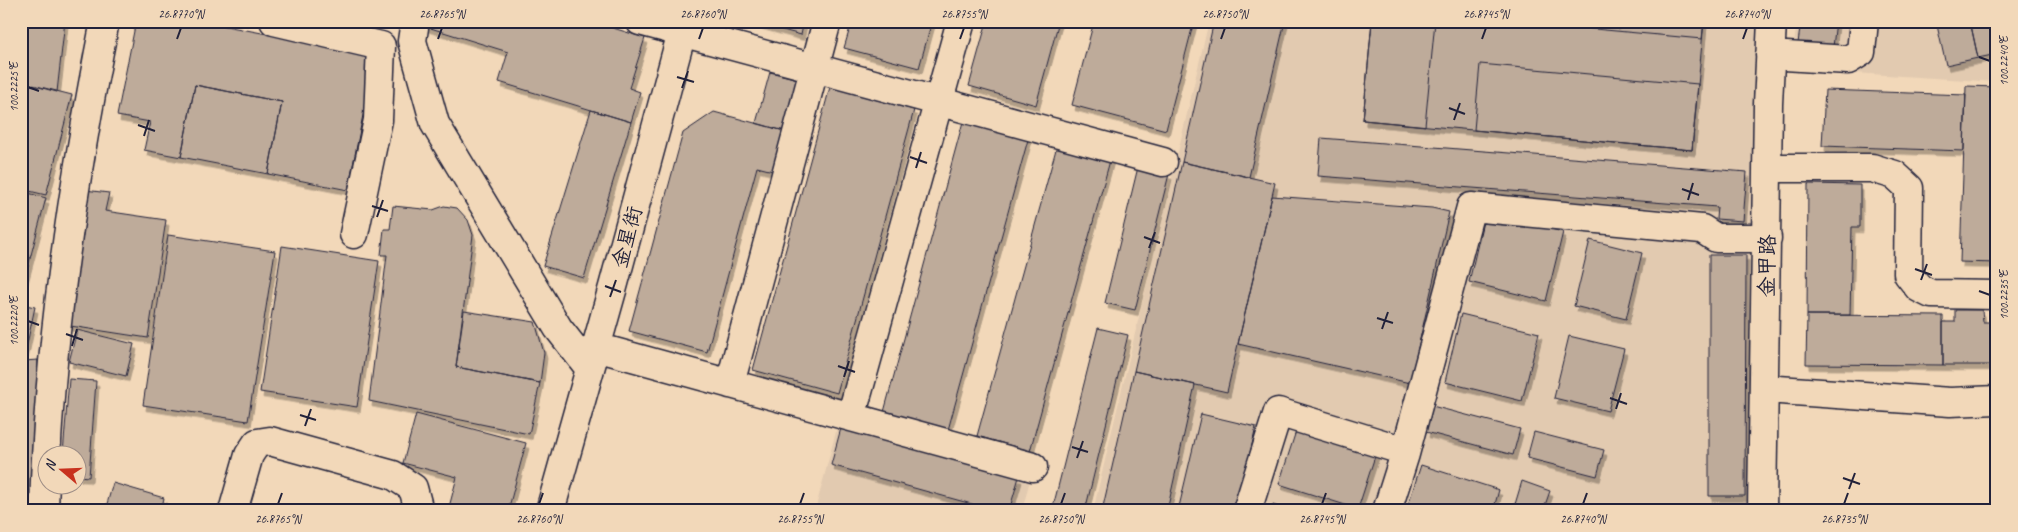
<svg xmlns="http://www.w3.org/2000/svg" width="2018" height="532" viewBox="0 0 2018 532" font-family="Caveat,'LXGW WenKai TC',sans-serif">
<defs>
<filter id="shadow"><feDropShadow dx="3" dy="5.5" stdDeviation="0" flood-color="#0004"/></filter>
</defs>
<rect width="100%" height="100%" fill="#f2d8b9"/>
<filter id="ink" filterUnits="userSpaceOnUse"><feTurbulence type="fractalNoise" baseFrequency=".02" numOctaves="2"/><feDisplacementMap in="SourceGraphic" scale="10" xChannelSelector="R" yChannelSelector="G"/><feConvolveMatrix kernelMatrix="1 2 1 2 8 2 1 2 1" color-interpolation-filters="sRGB"/></filter>
<g filter="url(#ink)">
<path fill="#e2cab0" d="M 1209,21 L 1762,21 L 1752,164 L 1751,511 L 1093,511 Z
M 1797,21 L 1997,21 L 1997,82 L 1791,69 Z
M 838,424 L 1031,476 L 1022,511 L 815,511 Z"/>
<path fill="#beab9a" stroke="#22223b" filter="url(#shadow)" d="M 21,21 L 65,21 L 57,92 L 21,82 Z
M 136,21 L 200,21 L 375,55 L 348,190 L 268,174 L 282,102 L 195,85 L 181,157 L 144,150 L 150,122 L 117,116 Z
M 426,21 L 591,21 L 645,38 L 629,88 L 640,92 L 631,122 L 499,82 L 508,52 L 424,26 Z
M 750,21 L 804,21 L 801,35 Z
M 852,21 L 932,21 L 919,68 L 844,48 Z
M 987,21 L 1059,21 L 1036,105 L 969,86 Z
M 1094,21 L 1194,21 L 1166,130 L 1072,105 Z
M 1214,21 L 1285,21 L 1249,177 L 1182,162 Z
M 1372,21 L 1435,21 L 1425,126 L 1363,120 Z
M 1372,21 L 1704,21 L 1692,150 L 1363,120 Z
M 1508,21 L 1704,21 L 1702,39 Z
M 1801,21 L 1836,21 L 1833,47 L 1798,43 Z
M 1936,21 L 1970,21 L 1978,58 L 1946,65 Z
M 1970,21 L 1997,21 L 1997,54 L 1978,58 Z
M 1480,64 L 1698,84 L 1692,150 L 1474,130 Z
M 770,72 L 802,80 L 788,132 L 756,123 Z
M 21,82 L 72,95 L 46,195 L 21,189 Z
M 195,85 L 282,102 L 268,174 L 181,157 Z
M 1966,86 L 1997,87 L 1997,263 L 1960,262 Z
M 830,87 L 914,110 L 837,393 L 753,370 Z
M 1825,90 L 1966,95 L 1964,151 L 1822,146 Z
M 591,110 L 631,122 L 584,278 L 543,266 Z
M 714,112 L 788,132 L 777,172 L 757,167 L 707,352 L 629,331 L 683,133 Z
M 964,118 L 1029,136 L 948,430 L 884,412 Z
M 1321,138 L 1747,172 L 1743,221 L 1716,219 L 1717,207 L 1318,176 Z
M 1058,142 L 1111,157 L 1030,451 L 977,436 Z
M 1182,162 L 1275,183 L 1227,392 L 1134,371 Z
M 1138,167 L 1169,174 L 1135,310 L 1105,303 Z
M 1808,184 L 1860,185 L 1860,227 L 1852,227 L 1850,315 L 1807,315 Z
M 85,190 L 109,193 L 105,211 L 166,220 L 148,338 L 64,325 Z
M 21,191 L 46,198 L 21,293 Z
M 1272,196 L 1432,208 L 1449,212 L 1410,383 L 1238,344 Z
M 393,206 L 433,210 L 444,206 L 457,208 L 468,220 L 473,235 L 456,367 L 540,383 L 529,434 L 369,401 L 387,255 L 381,255 L 384,229 L 390,229 Z
M 1485,213 L 1563,232 L 1546,301 L 1469,282 Z
M 168,235 L 275,251 L 248,421 L 143,405 Z
M 1590,240 L 1642,253 L 1626,319 L 1574,306 Z
M 282,246 L 379,261 L 357,407 L 260,392 Z
M 1709,255 L 1746,255 L 1745,496 L 1709,496 Z
M 21,304 L 35,307 L 21,372 Z
M 1955,310 L 1982,310 L 1983,322 L 1997,322 L 1997,365 L 1943,365 L 1943,322 L 1955,322 Z
M 464,311 L 535,322 L 544,353 L 540,383 L 456,367 Z
M 1461,314 L 1539,333 L 1522,401 L 1445,382 Z
M 1807,315 L 1943,316 L 1943,365 L 1806,364 Z
M 1098,328 L 1128,335 L 1085,511 L 1052,511 Z
M 77,330 L 134,344 L 126,376 L 69,362 Z
M 1569,336 L 1624,349 L 1608,411 L 1554,398 Z
M 38,360 L 33,492 L 21,491 L 21,372 L 24,361 Z
M 1134,371 L 1195,385 L 1167,511 L 1102,511 Z
M 69,379 L 96,381 L 89,477 L 78,476 L 78,454 L 63,454 Z
M 1432,406 L 1520,429 L 1513,455 L 1426,432 Z
M 416,414 L 526,443 L 508,511 L 448,511 L 457,477 L 403,463 Z
M 1201,414 L 1256,427 L 1237,511 L 1178,511 Z
M 841,428 L 1019,477 L 1009,511 L 997,511 L 831,465 Z
M 1297,428 L 1376,453 L 1358,509 L 1279,484 Z
M 1534,432 L 1604,450 L 1597,476 L 1527,458 Z
M 1421,465 L 1499,490 L 1493,511 L 1406,511 Z
M 1522,481 L 1550,491 L 1543,511 L 1513,511 Z
M 113,483 L 164,498 L 161,511 L 105,511 Z
M 21,491 L 33,492 L 33,511 L 21,511 Z
M 1273,505 L 1290,511 L 1271,511 Z"/>
<g fill="none" stroke-linecap="round" stroke-linejoin="round">
<g stroke="#22223b" stroke-width="31">
<path id="minor" d="M 274,21 L 381,46 L 378,120 L 354,234
M 415,21 L 412,41 L 435,124 L 558,328 L 590,369
M 640,21 L 1163,162
M 1770,55 L 1848,60 L 1861,52 L 1864,21
M 1768,168 L 1872,168 L 1895,175 L 1909,188 L 1908,274 L 1919,288 L 1931,294 L 1997,295
M 596,347 L 1033,467
M 730,384 L 827,21
M 1766,389 L 1950,402 L 1997,400
M 851,417 L 961,21
M 44,511 C 48,346 73,183 105,21
M 233,511 L 249,455 L 257,443 L 270,441 L 393,475 L 413,488 L 417,503 L 415,511
M 550,511 L 613,287 L 685,21
M 1247,511 L 1278,412 L 1405,451
M 1387,511 L 1405,454 L 1471,207 L 1702,229 L 1716,238 L 1767,238
M 1762,511 L 1768,104 L 1772,21"/>
</g>
<use href="#minor" stroke="#f2d8b9" stroke-width="28"/>
</g>
</g>
<path fill="none" stroke="#22223b" stroke-width="2" d="M 177,39 L 181,28M 438,39 L 442,28M 699,39 L 703,28M 960,39 L 964,28M 1221,39 L 1225,28M 1482,39 L 1486,28M 1743,39 L 1747,28M 1979,57 L 1990,61M 677,77 L 694,82M 28,87 L 39,91M 682,88 L 688,71M 1449,108 L 1465,114M 1454,120 L 1460,103M 138,125 L 155,131M 144,136 L 149,120M 910,157 L 927,163M 916,168 L 921,152M 1682,189 L 1699,195M 1688,200 L 1693,183M 372,206 L 388,211M 377,217 L 383,200M 1144,237 L 1160,243M 1149,248 L 1155,232M 1915,269 L 1932,275M 1921,280 L 1927,264M 605,286 L 621,292M 1979,291 L 1990,295M 610,297 L 616,280M 1377,318 L 1393,323M 28,321 L 39,325M 1382,329 L 1388,312M 66,334 L 83,340M 72,346 L 77,329M 838,366 L 855,372M 844,377 L 849,361M 1610,398 L 1627,404M 1616,409 L 1621,393M 300,415 L 316,420M 305,426 L 311,409M 1072,447 L 1088,452M 1077,458 L 1083,441M 1843,478 L 1860,484M 1849,489 L 1855,473M 278,504 L 282,493M 539,504 L 543,493M 800,504 L 804,493M 1061,504 L 1065,493M 1322,504 L 1326,493M 1583,504 L 1587,493M 1844,504 L 1848,493"/>
<g text-anchor="middle" dominant-baseline="central" stroke-width="4" stroke-linejoin="round" paint-order="stroke">
<g font-size="21" fill="#22223b" stroke="#f2d8b9">
<text transform="translate(627 237) rotate(-75)">金星街</text>
<text transform="translate(1767 266) rotate(-89)">金甲路</text>
</g>
</g>
<rect width="2018" height="532" fill="none" stroke="#f2d8b9" stroke-width="55"/>
<g transform="translate(62 470) rotate(289)"><circle r="24" fill="#f2d8b9" stroke="#9f8f87"/>
<path d="M0-4L9 19L0 12L-9 19Z" fill="#c8321e"/>
<text y="-8" font-size="14" font-weight="bold" text-anchor="middle" fill="#22223b">N</text>
</g>
<rect x="28" y="28" width="1962" height="476" fill="none" stroke="#22223b" stroke-width="2"/>
<g font-size="12" text-anchor="middle" fill="#22223b">
<text x="181" y="18">26.8770°N</text>
<text x="442" y="18">26.8765°N</text>
<text x="703" y="18">26.8760°N</text>
<text x="964" y="18">26.8755°N</text>
<text x="1225" y="18">26.8750°N</text>
<text x="1486" y="18">26.8745°N</text>
<text x="1747" y="18">26.8740°N</text>
<text transform="translate(2004 61) rotate(-90)" y="4">100.2240°E</text>
<text transform="translate(14 87) rotate(-90)" y="4">100.2225°E</text>
<text transform="translate(2004 295) rotate(-90)" y="4">100.2235°E</text>
<text transform="translate(14 321) rotate(-90)" y="4">100.2220°E</text>
<text x="278" y="523">26.8765°N</text>
<text x="539" y="523">26.8760°N</text>
<text x="800" y="523">26.8755°N</text>
<text x="1061" y="523">26.8750°N</text>
<text x="1322" y="523">26.8745°N</text>
<text x="1583" y="523">26.8740°N</text>
<text x="1844" y="523">26.8735°N</text>
</g>
</svg>
